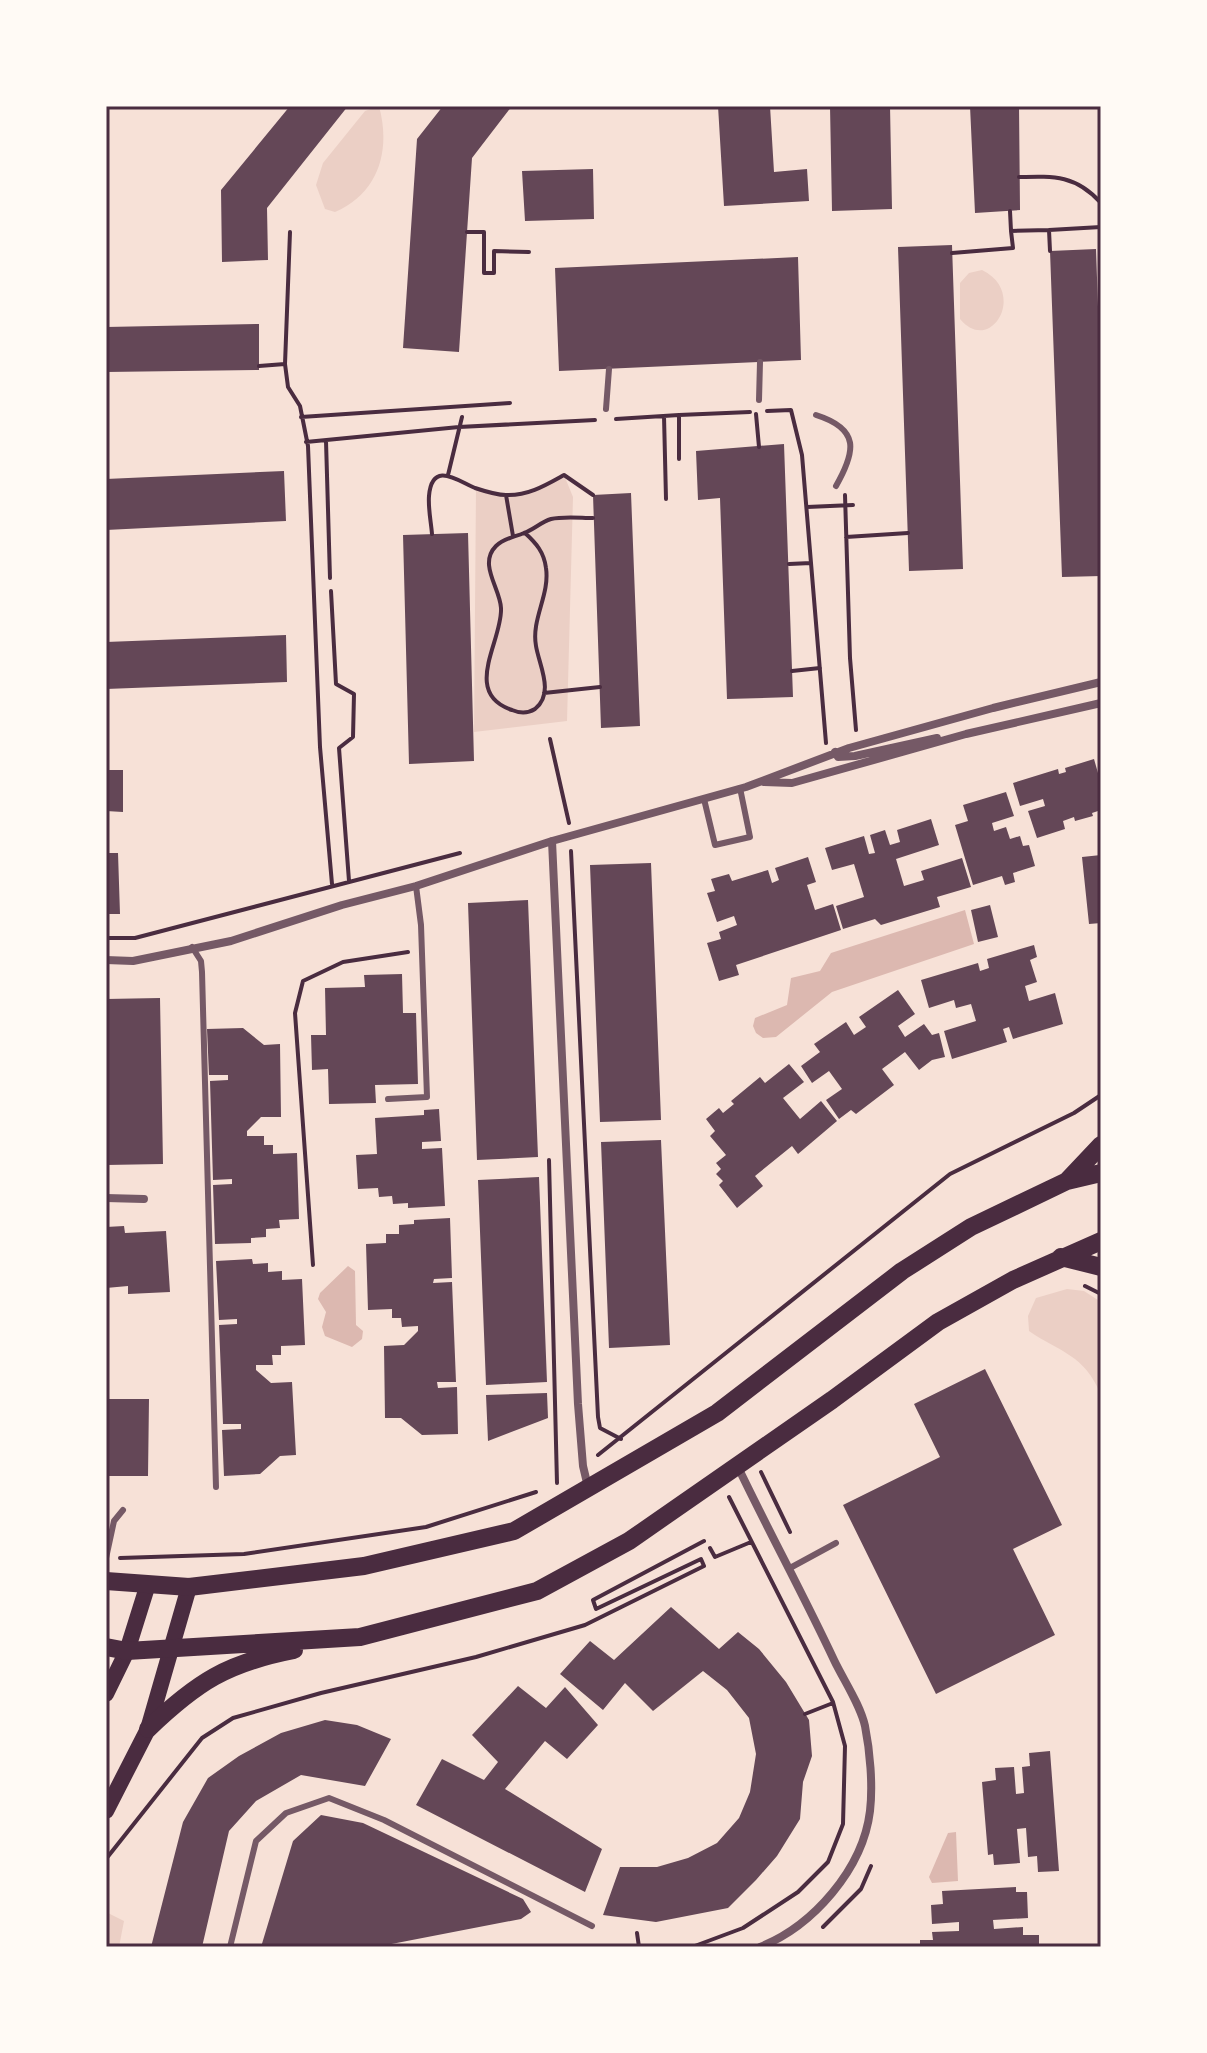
<svg xmlns="http://www.w3.org/2000/svg" width="1207" height="2053" viewBox="0 0 1207 2053" font-family="Ubuntu,sans-serif">
<rect width="100%" height="100%" fill="#f7e1d7"/>
<path fill="#ebcfc5" d="M 379,106 C 391,150 379,193 335,212 L 325,209 L 316,185 L 323,163 L 365,111 Z
M 982,270 C 1028,292 991,356 960,319 L 960,283 L 969,273 Z
M 564,475 L 573,497 L 567,721 L 474,732 L 476,488 C 517,498 527,495 564,475 Z
M 1067,1289 L 1084,1291 L 1101,1302 L 1101,1395 C 1084,1354 1061,1353 1029,1331 L 1028,1316 L 1036,1298 Z
M 106,1912 L 124,1921 L 119,1947 L 106,1947 Z"/>
<path fill="#dcb8b0" d="M 965,910 L 974,944 L 832,992 L 776,1037 L 763,1038 L 756,1033 L 753,1026 L 755,1018 L 787,1005 L 791,978 L 820,971 L 831,953 Z
M 348,1266 L 355,1271 L 356,1325 L 363,1331 L 362,1339 L 352,1347 L 325,1336 L 322,1327 L 326,1312 L 318,1299 L 320,1293 Z
M 956,1832 L 958,1881 L 932,1883 L 929,1877 L 948,1833 Z"/>
<path fill="#644757" d="M 290,106 L 348,106 L 267,208 L 268,260 L 222,262 L 221,190 Z
M 443,106 L 512,106 L 472,158 L 459,352 L 403,348 L 417,139 Z
M 718,106 L 770,106 L 774,172 L 807,169 L 809,201 L 724,206 Z
M 830,106 L 890,106 L 892,209 L 832,211 Z
M 970,106 L 1019,106 L 1020,210 L 975,213 Z
M 593,169 L 594,219 L 525,221 L 522,171 Z
M 952,245 L 963,569 L 909,571 L 898,247 Z
M 1096,249 L 1101,393 L 1101,576 L 1062,577 L 1050,251 Z
M 798,257 L 801,360 L 559,371 L 555,268 Z
M 259,324 L 259,370 L 106,372 L 106,327 Z
M 784,444 L 793,697 L 727,699 L 720,498 L 698,500 L 696,451 Z
M 284,471 L 286,521 L 106,530 L 106,479 Z
M 631,493 L 640,726 L 601,728 L 593,495 Z
M 468,533 L 474,761 L 409,764 L 403,535 Z
M 286,635 L 287,682 L 106,689 L 106,642 Z
M 1094,759 L 1098,773 L 1101,772 L 1101,798 L 1098,799 L 1101,810 L 1092,813 L 1093,816 L 1075,821 L 1074,817 L 1063,821 L 1065,829 L 1037,838 L 1028,811 L 1045,806 L 1043,799 L 1020,806 L 1013,783 L 1058,769 L 1059,774 L 1066,772 L 1065,768 Z
M 106,770 L 123,770 L 123,812 L 106,811 Z
M 1006,792 L 1014,816 L 992,823 L 994,831 L 1006,827 L 1010,839 L 1020,836 L 1023,846 L 1029,845 L 1035,866 L 1013,873 L 1015,882 L 1005,885 L 1002,876 L 973,885 L 955,825 L 968,821 L 963,805 Z
M 931,819 L 939,845 L 896,859 L 904,886 L 924,880 L 921,871 L 962,858 L 971,887 L 937,897 L 940,907 L 881,925 L 875,919 L 843,929 L 836,906 L 864,897 L 854,864 L 832,870 L 825,848 L 864,836 L 869,854 L 875,853 L 870,835 L 885,830 L 890,845 L 900,842 L 897,830 Z
M 106,853 L 118,853 L 120,914 L 106,914 Z
M 1101,855 L 1101,923 L 1089,924 L 1082,857 Z
M 808,857 L 816,882 L 807,885 L 815,910 L 833,904 L 841,930 L 736,965 L 739,975 L 719,981 L 707,943 L 721,939 L 719,932 L 737,925 L 734,916 L 717,922 L 707,893 L 715,891 L 711,879 L 729,874 L 732,881 L 768,870 L 772,883 L 779,880 L 775,868 Z
M 651,863 L 661,1120 L 600,1122 L 590,865 Z
M 528,900 L 538,1157 L 477,1160 L 468,903 Z
M 990,905 L 998,937 L 978,942 L 971,910 Z
M 1034,945 L 1037,957 L 1030,960 L 1037,982 L 1025,986 L 1029,1001 L 1055,993 L 1063,1024 L 1013,1039 L 1009,1027 L 1003,1029 L 1007,1042 L 952,1059 L 944,1031 L 976,1021 L 971,1004 L 956,1008 L 954,1000 L 929,1008 L 921,980 L 978,963 L 980,971 L 989,968 L 987,959 Z
M 402,974 L 403,1013 L 416,1013 L 418,1084 L 375,1085 L 376,1103 L 329,1104 L 328,1069 L 312,1070 L 311,1035 L 326,1035 L 325,988 L 365,987 L 364,975 Z
M 898,990 L 915,1014 L 898,1026 L 905,1037 L 924,1024 L 932,1035 L 939,1033 L 945,1057 L 932,1060 L 919,1070 L 905,1052 L 882,1069 L 894,1085 L 856,1114 L 851,1110 L 839,1119 L 826,1100 L 842,1089 L 829,1071 L 812,1083 L 801,1066 L 820,1052 L 814,1044 L 846,1022 L 854,1035 L 866,1027 L 859,1017 Z
M 160,998 L 163,1164 L 106,1165 L 106,999 Z
M 243,1028 L 264,1045 L 280,1044 L 281,1117 L 261,1117 L 247,1131 L 247,1136 L 264,1136 L 264,1145 L 273,1145 L 273,1154 L 297,1153 L 299,1219 L 279,1220 L 280,1228 L 266,1229 L 266,1237 L 251,1238 L 251,1243 L 215,1244 L 213,1185 L 232,1184 L 232,1179 L 213,1180 L 210,1081 L 228,1080 L 228,1075 L 209,1075 L 207,1029 Z
M 789,1064 L 804,1082 L 783,1098 L 800,1119 L 821,1101 L 837,1121 L 798,1154 L 792,1146 L 755,1176 L 763,1186 L 737,1208 L 719,1185 L 723,1181 L 716,1174 L 721,1169 L 716,1163 L 726,1155 L 710,1136 L 715,1131 L 706,1119 L 719,1108 L 723,1113 L 734,1104 L 731,1101 L 760,1077 L 765,1083 Z
M 439,1109 L 441,1141 L 422,1142 L 422,1149 L 442,1148 L 445,1206 L 408,1208 L 408,1203 L 393,1204 L 392,1196 L 379,1197 L 378,1188 L 358,1189 L 356,1155 L 377,1154 L 375,1118 L 424,1115 L 424,1110 Z
M 661,1140 L 670,1345 L 609,1348 L 601,1142 Z
M 539,1177 L 547,1382 L 486,1385 L 478,1180 Z
M 450,1218 L 452,1278 L 434,1279 L 433,1283 L 452,1282 L 456,1382 L 437,1382 L 438,1388 L 457,1387 L 458,1434 L 422,1435 L 401,1418 L 385,1418 L 384,1346 L 404,1345 L 418,1331 L 418,1326 L 402,1327 L 401,1318 L 392,1318 L 392,1309 L 368,1310 L 366,1244 L 386,1243 L 386,1234 L 399,1234 L 399,1225 L 414,1224 L 414,1220 Z
M 124,1226 L 125,1233 L 166,1231 L 170,1292 L 128,1294 L 128,1286 L 106,1288 L 106,1227 Z
M 252,1259 L 253,1264 L 268,1263 L 268,1272 L 282,1271 L 282,1280 L 302,1279 L 305,1345 L 281,1346 L 281,1355 L 272,1355 L 273,1365 L 256,1365 L 256,1370 L 271,1383 L 292,1382 L 296,1455 L 280,1456 L 260,1474 L 224,1476 L 222,1430 L 241,1429 L 241,1424 L 223,1424 L 219,1325 L 237,1324 L 237,1319 L 219,1320 L 216,1261 Z
M 985,1369 L 1062,1525 L 1013,1549 L 1055,1635 L 936,1694 L 843,1505 L 940,1457 L 914,1404 Z
M 547,1393 L 548,1418 L 488,1441 L 486,1395 Z
M 106,1399 L 149,1399 L 148,1476 L 106,1476 Z
M 671,1607 L 719,1649 L 738,1632 L 759,1649 L 786,1682 L 809,1720 L 812,1756 L 803,1782 L 800,1819 L 777,1856 L 756,1880 L 728,1908 L 656,1922 L 603,1915 L 620,1867 L 657,1867 L 688,1858 L 717,1843 L 739,1818 L 750,1792 L 756,1754 L 749,1718 L 727,1690 L 703,1671 L 653,1711 L 625,1683 L 603,1710 L 560,1674 L 590,1641 L 614,1660 Z
M 518,1686 L 546,1708 L 565,1687 L 598,1725 L 567,1759 L 545,1741 L 505,1789 L 602,1849 L 585,1892 L 416,1805 L 442,1759 L 484,1780 L 498,1762 L 472,1735 Z
M 325,1720 L 357,1725 L 391,1739 L 365,1786 L 301,1775 L 256,1801 L 229,1831 L 202,1947 L 151,1947 L 183,1822 L 208,1778 L 239,1756 L 281,1733 Z
M 1050,1751 L 1059,1871 L 1038,1872 L 1037,1856 L 1028,1857 L 1026,1828 L 1017,1829 L 1020,1863 L 994,1865 L 993,1854 L 988,1855 L 982,1782 L 996,1780 L 995,1768 L 1014,1767 L 1016,1794 L 1024,1793 L 1022,1767 L 1030,1766 L 1029,1753 Z
M 321,1815 L 363,1823 L 523,1899 L 531,1912 L 521,1919 L 376,1947 L 261,1947 L 293,1841 Z
M 1016,1887 L 1016,1892 L 1027,1892 L 1028,1918 L 993,1920 L 994,1929 L 1023,1927 L 1023,1935 L 1039,1935 L 1039,1947 L 920,1947 L 920,1940 L 933,1940 L 932,1932 L 959,1931 L 959,1922 L 932,1924 L 931,1905 L 943,1904 L 942,1891 Z"/>
<g fill="none" stroke-linecap="round" stroke-linejoin="round">
<path stroke="#4a2c40" stroke-width="4" d="M 1019,177 C 1054,176 1076,175 1101,203
M 1010,211 L 1011,231 L 1049,230 L 1050,251
M 1049,230 L 1101,227
M 467,232 L 484,232 L 484,273 L 494,273 L 494,251 L 529,252
M 952,253 L 1013,248 L 1011,231
M 285,364 L 288,387 L 300,406 L 308,446 L 320,747 L 332,884
M 259,366 L 285,364 L 290,232
M 767,411 L 791,410 L 802,455 L 826,743
M 756,414 L 759,447
M 679,415 L 750,412
M 664,416 L 666,499
M 301,417 L 510,403
M 616,419 L 679,415 L 679,459
M 326,441 L 330,578
M 306,442 L 459,427 L 595,420
M 448,475 L 462,417
M 506,495 L 513,536
M 845,495 L 850,658 L 856,730
M 807,507 L 853,505
M 525,533 C 536,543 544,552 546,568 C 550,595 531,619 536,646 C 539,665 555,693 535,709 C 527,714 519,713 512,710 C 461,693 503,640 501,608 C 500,588 478,564 496,546 C 504,538 515,537 524,533 C 533,530 541,522 551,519 C 563,516 581,518 593,518
M 432,534 C 431,522 428,508 429,496 C 432,460 458,481 475,488 C 484,491 497,495 506,495 C 528,496 546,485 564,475 L 593,495
M 846,537 L 908,533
M 789,564 L 811,563
M 331,591 L 336,684 L 354,694 L 353,737 L 339,748 L 349,881
M 792,671 L 820,668
M 544,693 L 600,687
M 550,739 L 569,823
M 571,851 L 598,1417 L 600,1428 L 621,1439
M 106,938 L 135,938 L 460,853
M 549,1160 L 557,1483
M 313,1265 L 295,1013 L 303,981 L 343,962 L 408,952
M 1085,1286 L 1101,1294
M 598,1455 L 950,1174 L 1074,1113 L 1101,1095
M 761,1472 L 790,1532
M 710,1548 L 715,1557 L 751,1542
M 120,1558 L 244,1554 L 426,1527 L 536,1492
M 805,1714 L 833,1703
M 106,1859 L 202,1738 L 233,1718 L 321,1693 L 476,1657 L 585,1625 L 704,1566 L 701,1559 L 596,1609 L 593,1600 L 704,1541
M 823,1927 L 861,1889 L 871,1866
M 637,1933 L 639,1947
M 692,1947 L 743,1928 L 798,1892 L 828,1862 L 843,1824 L 845,1746 L 833,1702 L 729,1497"/>
<path stroke="#755966" stroke-width="6" d="M 759,400 L 760,362
M 606,409 L 609,369
M 816,415 C 860,429 856,451 836,486
M 704,799 L 715,845 L 750,837 L 740,788
M 192,947 L 201,961 L 202,972 L 216,1487
M 388,1099 L 427,1097 L 421,925 L 416,886
M 106,1558 L 114,1521 L 123,1510
M 790,1568 L 836,1543
M 230,1947 L 256,1841 L 286,1813 L 329,1798 L 384,1820 L 592,1926"/>
<path stroke="#755966" stroke-width="8" d="M 835,752 L 838,757 L 855,756 L 937,738
M 764,782 L 792,783 L 966,734 L 1101,703
M 552,841 L 578,1404 L 583,1466 L 588,1487
M 106,960 L 133,961 L 231,941 L 342,905 L 416,886 L 552,841 L 746,787 L 849,748 L 993,708 L 1101,682
M 106,1198 L 144,1199
M 737,1465 C 768,1530 803,1594 834,1660 C 844,1681 860,1704 865,1726 C 870,1751 873,1785 870,1811 C 863,1869 813,1926 760,1947"/>
<path stroke="#4a2c40" stroke-width="16" d="M 106,1694 L 127,1651 L 148,1584
M 106,1811 L 148,1729 L 189,1587"/>
<path stroke="#4a2c40" stroke-width="18" d="M 1067,1181 L 1101,1145
M 1061,1257 L 1101,1267
M 106,1581 L 189,1587 L 364,1566 L 514,1531 L 717,1413 L 902,1271 L 971,1227 L 1067,1181 L 1101,1173
M 106,1647 L 127,1651 L 360,1637 L 537,1591 L 629,1541 L 832,1400 L 938,1322 L 1013,1280 L 1101,1241
M 148,1729 C 197,1682 227,1663 294,1650"/>
</g>
<rect width="1207" height="2053" fill="none" stroke="#fffaf5" stroke-width="216"/>
<rect x="108" y="108" width="991" height="1837" fill="none" stroke="#4a2c40" stroke-width="3"/>
</svg>
